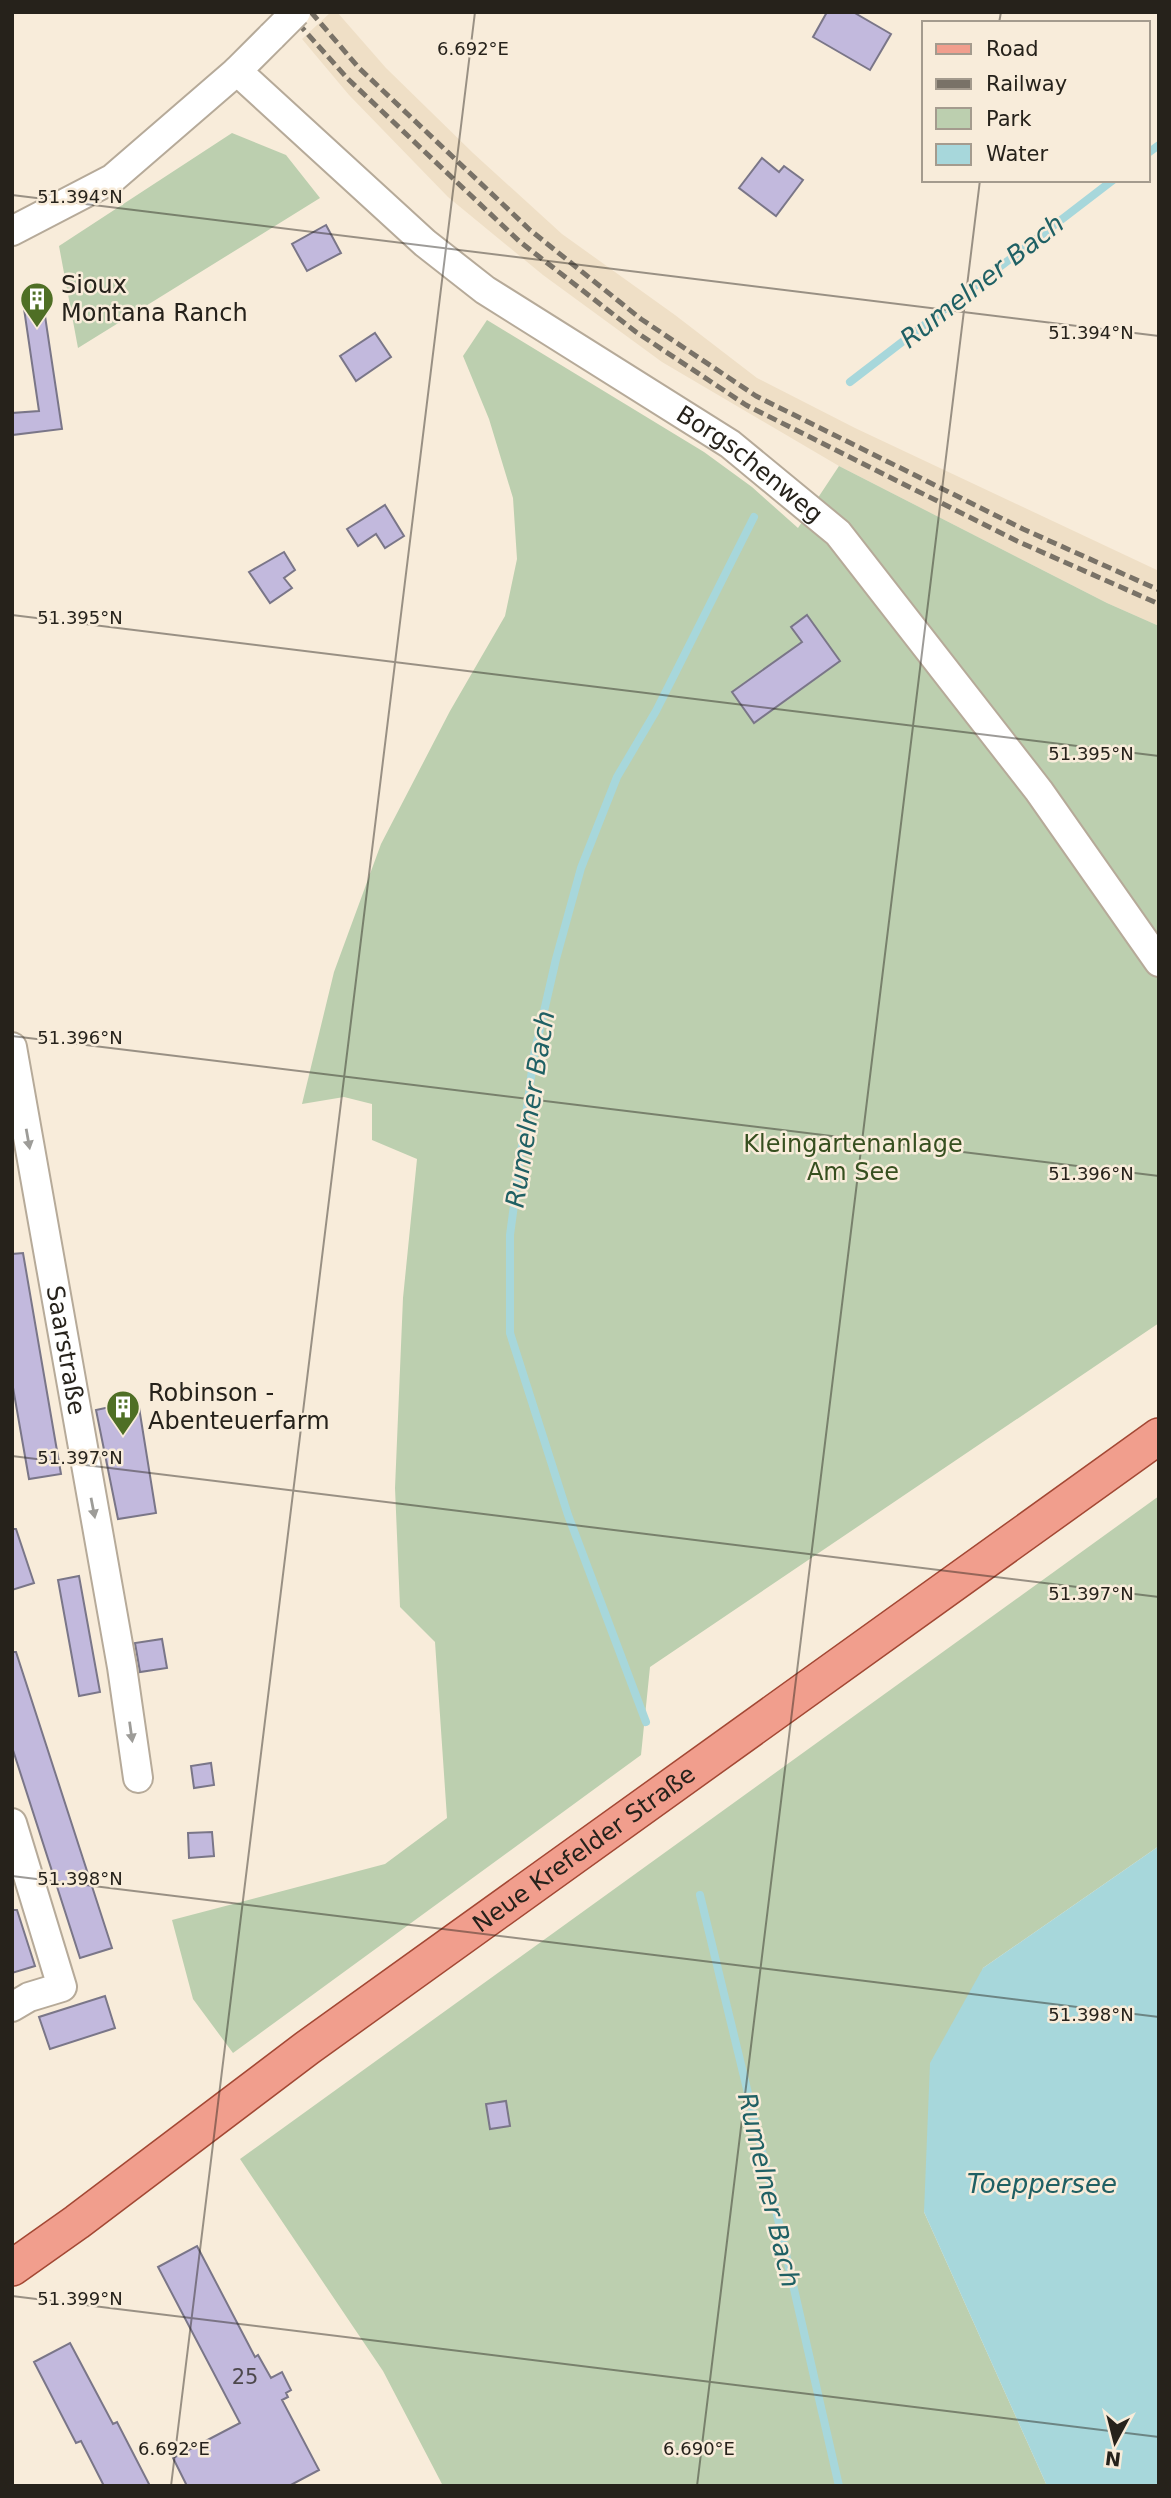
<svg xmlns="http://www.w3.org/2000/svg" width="1171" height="2498" viewBox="0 0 1171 2498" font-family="'DejaVu Sans',sans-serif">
<rect width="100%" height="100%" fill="#f8ecda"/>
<path fill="#efdfc6" d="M 331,12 L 337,12 L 386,68 L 473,153 L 562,234 L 675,315 L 757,378 L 855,428 L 1159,571 L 1159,626 L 1107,603 L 839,466 L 662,362 L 543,275 L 448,197 L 349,95 L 302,39 Z"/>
<path fill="#bccfaf" d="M 232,133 L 286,155 L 320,198 L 78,348 L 59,246 Z
M 487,320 L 704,452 L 752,487 L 798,528 L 839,466 L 1107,603 L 1159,626 L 1159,1323 L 650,1667 L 641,1755 L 233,2053 L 193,1999 L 172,1920 L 385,1864 L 447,1818 L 435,1642 L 400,1607 L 395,1488 L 403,1298 L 417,1159 L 372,1140 L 372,1104 L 344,1097 L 302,1104 L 334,972 L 381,844 L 450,711 L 505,616 L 517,559 L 513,498 L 489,419 L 463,356 Z
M 1159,1496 L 1159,1846 L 983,1968 L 924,2212 L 1047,2486 L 443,2486 L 383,2371 L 240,2159 Z"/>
<path fill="#a7d7db" d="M 1159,1846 L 1159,2486 L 1047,2486 L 924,2212 L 930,2063 L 983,1968 Z"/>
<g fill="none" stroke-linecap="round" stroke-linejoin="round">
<path stroke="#a7d7db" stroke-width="8" d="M 1148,153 L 1159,145
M 850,382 L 1113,180
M 646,1722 L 568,1515 L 510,1333 L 510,1235 L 534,1055 L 556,959 L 581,868 L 617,777 L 656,711 L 754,517
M 700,1895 L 770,2184 L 839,2486"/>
</g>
<path fill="#c2b9dd" stroke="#7a7688" stroke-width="2" d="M 827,12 L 853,12 L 891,34 L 870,70 L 813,37 Z
M 762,158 L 779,172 L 784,166 L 803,180 L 776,216 L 739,188 Z
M 326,225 L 341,253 L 307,271 L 292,244 Z
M 22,295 L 42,296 L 62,429 L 12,435 L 12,413 L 39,411 Z
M 375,333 L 391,357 L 356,381 L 340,356 Z
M 385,505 L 404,536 L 385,548 L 376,534 L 358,546 L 347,529 Z
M 284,552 L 295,570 L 284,578 L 292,588 L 270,603 L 249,572 Z
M 807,615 L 840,661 L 754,723 L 732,692 L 802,642 L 791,627 Z
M 23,1253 L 61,1474 L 29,1479 L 12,1382 L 12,1254 Z
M 138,1401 L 156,1513 L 118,1519 L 96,1410 Z
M 12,1529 L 16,1529 L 34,1583 L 12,1590 Z
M 79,1576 L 100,1692 L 79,1696 L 58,1580 Z
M 162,1639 L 167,1668 L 140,1672 L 135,1643 Z
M 12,1652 L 16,1652 L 112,1948 L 80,1958 L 12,1747 Z
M 211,1763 L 214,1785 L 194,1788 L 191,1766 Z
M 212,1832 L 214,1856 L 189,1858 L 188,1833 Z
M 12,1910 L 17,1910 L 35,1966 L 12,1973 Z
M 105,1996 L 115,2028 L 50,2049 L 39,2017 Z
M 506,2101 L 510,2126 L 490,2129 L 486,2104 Z
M 197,2246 L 255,2357 L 258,2355 L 271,2378 L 282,2372 L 291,2390 L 286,2393 L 288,2397 L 282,2400 L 319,2470 L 289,2486 L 187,2486 L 173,2458 L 240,2423 L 158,2267 Z
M 70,2343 L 113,2424 L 117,2422 L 150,2486 L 104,2486 L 81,2441 L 76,2443 L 34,2362 Z"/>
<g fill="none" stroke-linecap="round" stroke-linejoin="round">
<g stroke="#b6aa99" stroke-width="32">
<g id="minor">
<path id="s1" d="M 237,71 L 425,243 L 485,290 L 730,444 L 838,533 L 1039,791 L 1159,962"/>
<path d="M 12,231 L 112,179 L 237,71 L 272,36"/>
<path id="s2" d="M 12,1047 L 122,1667 L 138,1778"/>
<path d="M 12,1823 L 62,1987 L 29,1997 L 12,2007"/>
</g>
</g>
<g stroke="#a34834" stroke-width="38">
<g id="major">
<path id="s3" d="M 12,2268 L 77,2222 L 307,2048 L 1159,1436"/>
</g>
</g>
<use href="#minor" stroke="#fff" stroke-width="28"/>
<use href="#major" stroke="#f19e8d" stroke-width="35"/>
<path stroke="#797267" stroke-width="5" stroke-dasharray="10 5" stroke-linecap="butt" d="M 288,12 L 348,79 L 519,241 L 636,332 L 746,405 L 1017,541 L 1159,604
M 311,12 L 359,68 L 530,230 L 641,319 L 756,396 L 1023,529 L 1159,590"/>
<g stroke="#b6aa99" stroke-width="32" stroke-linecap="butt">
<path id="minor-bridge" d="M 272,36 L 296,12"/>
</g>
<use href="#minor-bridge" stroke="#fff" stroke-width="28"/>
</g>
<defs><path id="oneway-solid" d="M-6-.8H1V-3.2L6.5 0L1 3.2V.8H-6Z" transform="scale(1.75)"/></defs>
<g fill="#9d9c98">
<use href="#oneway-solid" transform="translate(28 1139) rotate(80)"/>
<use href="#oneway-solid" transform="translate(93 1508) rotate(79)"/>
<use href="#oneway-solid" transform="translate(131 1732) rotate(82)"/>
</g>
<path fill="none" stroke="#26221b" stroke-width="2" stroke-opacity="0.45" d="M 999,23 L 1001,12M 12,195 L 1159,336M 12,615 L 1159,756M 12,1036 L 1159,1176M 12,1456 L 1159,1597M 12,1876 L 1159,2017M 12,2296 L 1159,2437M 171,2486 L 475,12M 697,2486 L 980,180"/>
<defs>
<g id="building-pin" transform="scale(1.75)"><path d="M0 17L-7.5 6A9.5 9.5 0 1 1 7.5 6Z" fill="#4f6f25" stroke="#f8ecda"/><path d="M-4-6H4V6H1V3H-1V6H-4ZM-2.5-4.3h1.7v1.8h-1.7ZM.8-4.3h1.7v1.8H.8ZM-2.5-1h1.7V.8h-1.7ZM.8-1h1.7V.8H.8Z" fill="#fff"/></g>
</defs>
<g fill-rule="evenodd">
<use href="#building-pin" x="37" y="299"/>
<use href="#building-pin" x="123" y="1407"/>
</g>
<g text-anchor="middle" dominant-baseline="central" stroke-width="5" stroke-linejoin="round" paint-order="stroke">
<g font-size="21" fill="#4d484c">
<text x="245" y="2377">25</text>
</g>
<g font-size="24" fill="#26221b" stroke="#f8ecda" text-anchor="start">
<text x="61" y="285">Sioux<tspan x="61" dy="28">Montana Ranch</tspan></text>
<text x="148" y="1393">Robinson -<tspan x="148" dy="28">Abenteuerfarm</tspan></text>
</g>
<g font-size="24" fill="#26221b" stroke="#f8ecda">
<text stroke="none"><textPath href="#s1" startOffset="648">Borgschenweg</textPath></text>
<text stroke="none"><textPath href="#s2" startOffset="308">Saarstraße</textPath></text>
<text stroke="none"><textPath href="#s3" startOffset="709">Neue Krefelder Straße</textPath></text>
</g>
<g font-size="24" fill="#364f1f" stroke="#f8ecda">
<text x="853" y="1144">Kleingartenanlage<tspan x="853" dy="28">Am See</tspan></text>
</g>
<g font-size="26" font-style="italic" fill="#1f6064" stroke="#f8ecda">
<text transform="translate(982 281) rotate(-38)">Rumelner Bach</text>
<text transform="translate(530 1109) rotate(-81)">Rumelner Bach</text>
<text x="1042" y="2184">Toeppersee</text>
<text transform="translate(769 2190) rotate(77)">Rumelner Bach</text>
</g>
</g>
<g font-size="18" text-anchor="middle" fill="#26221b" stroke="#f8ecda" stroke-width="5" stroke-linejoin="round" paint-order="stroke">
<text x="473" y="55">6.692°E</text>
<text x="80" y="203">51.394°N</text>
<text x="1091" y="339">51.394°N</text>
<text x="80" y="624">51.395°N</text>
<text x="1091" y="760">51.395°N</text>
<text x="80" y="1044">51.396°N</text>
<text x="1091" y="1180">51.396°N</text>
<text x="80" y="1464">51.397°N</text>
<text x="1091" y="1600">51.397°N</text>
<text x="80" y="1885">51.398°N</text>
<text x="1091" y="2021">51.398°N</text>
<text x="80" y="2305">51.399°N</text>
<text x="174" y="2455">6.692°E</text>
<text x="699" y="2455">6.690°E</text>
</g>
<rect width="1171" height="2498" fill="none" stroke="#26221b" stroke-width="28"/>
<rect x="922" y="21" width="228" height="161" fill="#f8ecda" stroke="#a49b8e" stroke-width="2"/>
<rect x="936" y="44" width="35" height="10" fill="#f19e8d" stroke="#a49b8e" stroke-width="2"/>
<text x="986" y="56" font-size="21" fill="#26221b">Road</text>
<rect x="936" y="79" width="35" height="10" fill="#797267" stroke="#a49b8e" stroke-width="2"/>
<text x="986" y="91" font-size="21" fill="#26221b">Railway</text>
<rect x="936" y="108" width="35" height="21" fill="#bccfaf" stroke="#a49b8e" stroke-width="2"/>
<text x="986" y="126" font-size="21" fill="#26221b">Park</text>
<rect x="936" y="144" width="35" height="21" fill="#a7d7db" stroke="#a49b8e" stroke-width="2"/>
<text x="986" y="161" font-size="21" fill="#26221b">Water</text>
<g transform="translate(1115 2442) rotate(187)" stroke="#f8ecda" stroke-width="5" paint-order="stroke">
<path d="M0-5L12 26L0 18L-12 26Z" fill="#26221b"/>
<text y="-10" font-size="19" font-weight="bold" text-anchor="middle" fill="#26221b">N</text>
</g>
</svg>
